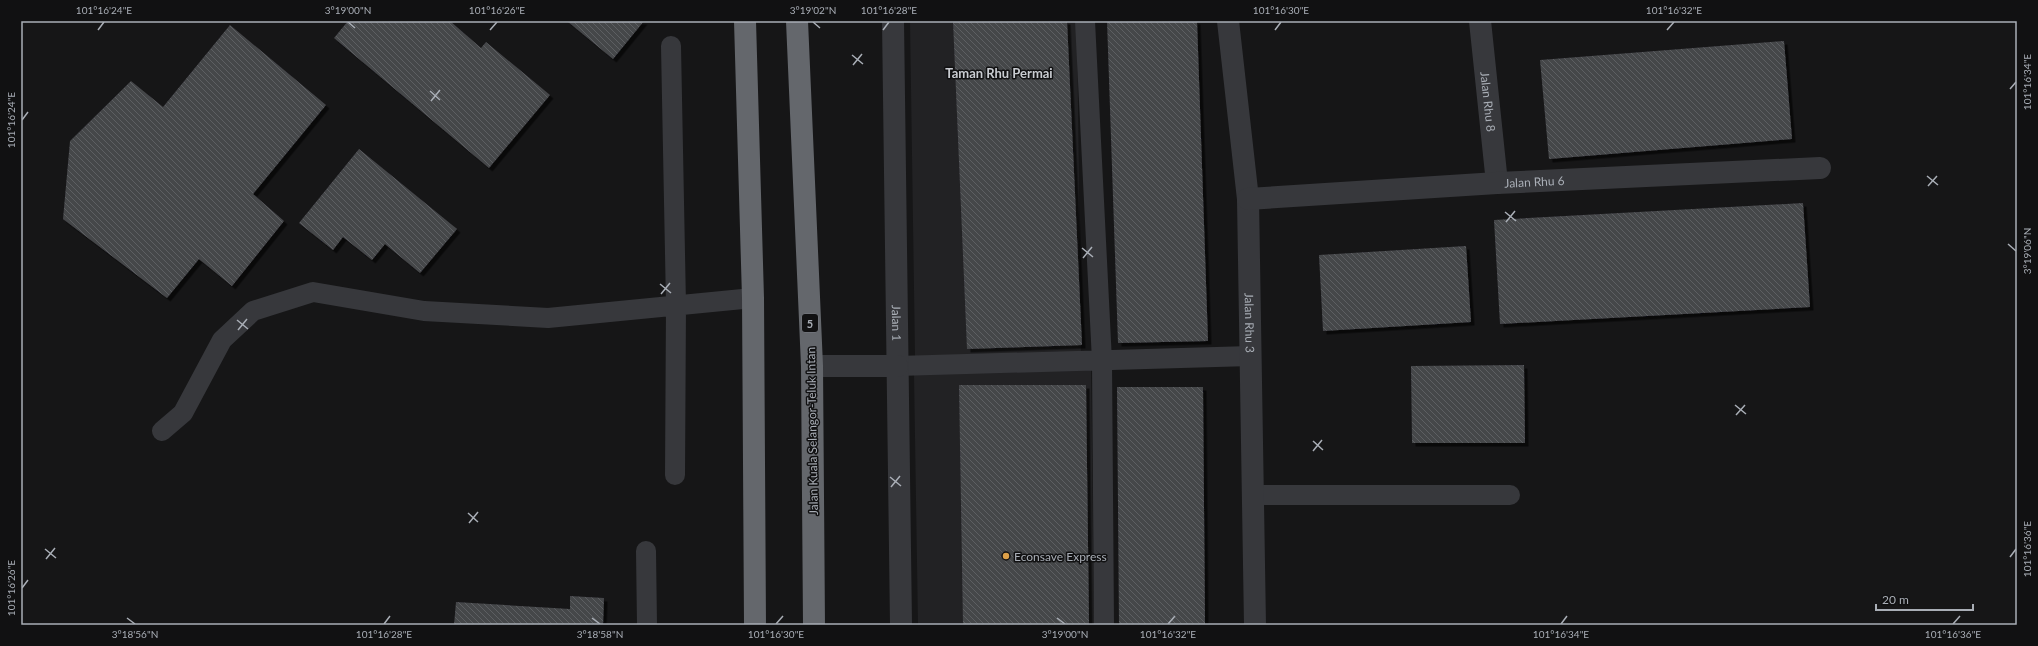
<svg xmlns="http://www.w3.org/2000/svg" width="2038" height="646" viewBox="0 0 2038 646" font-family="Lato,sans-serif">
<defs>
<pattern id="building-back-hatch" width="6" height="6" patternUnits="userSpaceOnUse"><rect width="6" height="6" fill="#45464a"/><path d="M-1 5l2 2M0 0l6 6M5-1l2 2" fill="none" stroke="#5d5e62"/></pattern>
<filter id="shadow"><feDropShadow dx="3.5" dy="3.5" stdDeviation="0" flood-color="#0009"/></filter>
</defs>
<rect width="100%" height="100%" fill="#161617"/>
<path fill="#222224" d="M 910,21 L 1077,21 L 1081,354 L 915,356 Z
M 1091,369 L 1094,625 L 918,625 L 914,374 Z"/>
<path fill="url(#building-back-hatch)" filter="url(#shadow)" d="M 348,21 L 450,21 L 481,48 L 486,42 L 550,95 L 489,168 L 334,38 Z
M 567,21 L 644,21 L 613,59 Z
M 953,21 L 1067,21 L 1082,345 L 967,349 Z
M 1107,21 L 1197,21 L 1208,341 L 1118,343 Z
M 230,25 L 326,105 L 253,194 L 284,221 L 232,286 L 199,259 L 167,298 L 63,219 L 70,141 L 131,81 L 163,107 Z
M 1784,41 L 1792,139 L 1549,159 L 1540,60 Z
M 359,149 L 457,229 L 420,273 L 385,244 L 372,260 L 343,237 L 333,250 L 299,223 Z
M 1803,203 L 1810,307 L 1500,324 L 1494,220 Z
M 1466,246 L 1471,322 L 1323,331 L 1319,255 Z
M 1524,365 L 1525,443 L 1412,443 L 1411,366 Z
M 959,385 L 1086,385 L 1089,625 L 963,625 Z
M 1117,387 L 1203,387 L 1205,625 L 1119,625 Z
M 570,596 L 604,598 L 603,625 L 454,625 L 456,602 L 570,609 Z"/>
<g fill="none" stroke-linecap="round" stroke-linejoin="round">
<path stroke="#37383c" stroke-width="20" d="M 1085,21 L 1102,361 L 1104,625
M 671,46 L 676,305 L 675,475
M 897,366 L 1251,356
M 162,431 L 183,413 L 222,340 L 253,311 L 313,292 L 424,311 L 548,318 L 753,298
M 1253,495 L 1510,495
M 646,551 L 647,625"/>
<g stroke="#37383c" stroke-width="22">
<path id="s1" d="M 893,21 L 901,625"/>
<path id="s2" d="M 1228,21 L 1248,199 L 1255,625"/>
<path id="s3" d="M 1480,21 L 1497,183"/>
<path id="s4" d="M 1248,199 L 1497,183 L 1820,168"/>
<path d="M 812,366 L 897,366"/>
</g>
<path stroke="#64676c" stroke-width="22" d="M 745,21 L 753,298 L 755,625
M 797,21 L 812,366 L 814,625"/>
</g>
<path fill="none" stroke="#a9aeb6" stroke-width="1.5" d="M 348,22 L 355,28M 813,22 L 820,28M 98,30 L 104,22M 490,30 L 497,22M 883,30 L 889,22M 1275,30 L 1281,22M 1667,30 L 1674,22M 852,55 L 863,64M 853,65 L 862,54M 2010,89 L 2016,82M 430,91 L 440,100M 431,101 L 440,90M 22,120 L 28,112M 1927,176 L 1938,185M 1928,186 L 1937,176M 1505,212 L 1516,221M 1506,222 L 1515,211M 2008,244 L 2016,251M 1082,248 L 1093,257M 1083,258 L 1092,247M 660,284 L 671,293M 661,294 L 670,283M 237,320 L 248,329M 238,330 L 247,319M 1735,405 L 1746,414M 1736,415 L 1745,405M 1313,441 L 1323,450M 1313,451 L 1322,440M 890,477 L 901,486M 891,487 L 900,476M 468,513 L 478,522M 469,523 L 478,512M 45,549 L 56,558M 2010,557 L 2016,549M 46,559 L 55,548M 22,588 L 28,580M 127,618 L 135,624M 592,618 L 600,624M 1057,618 L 1065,624M 384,624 L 390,616M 776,624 L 783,616M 1168,624 L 1175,616M 1561,624 L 1567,616M 1953,624 L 1960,616"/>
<circle fill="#dda048" stroke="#111112" stroke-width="1.5" cx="1006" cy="556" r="4"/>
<g text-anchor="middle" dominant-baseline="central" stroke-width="3" stroke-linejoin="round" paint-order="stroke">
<rect fill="#111112" stroke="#7b7f85" stroke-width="1" x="802" y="314" width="16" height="18" rx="3"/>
<g font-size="11" font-weight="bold" fill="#a9aeb6">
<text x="810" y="323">5</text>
</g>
<g font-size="12" fill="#a9aeb6" stroke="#111112">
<text stroke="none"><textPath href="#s3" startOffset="81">Jalan Rhu 8</textPath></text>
<text stroke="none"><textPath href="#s4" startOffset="287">Jalan Rhu 6</textPath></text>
<text stroke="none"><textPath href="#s2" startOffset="303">Jalan Rhu 3</textPath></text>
<text stroke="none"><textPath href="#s1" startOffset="302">Jalan 1</textPath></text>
<text transform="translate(812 431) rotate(-91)">Jalan Kuala Selangor-Teluk Intan</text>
</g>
<g font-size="12" fill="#a9aeb6" stroke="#111112" text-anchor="start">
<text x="1014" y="556">Econsave Express</text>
</g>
<g font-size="13" font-weight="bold" fill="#cacdd2" stroke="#111112">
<text x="999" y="73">Taman Rhu Permai</text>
</g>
</g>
<rect width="2038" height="646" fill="none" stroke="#111112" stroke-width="44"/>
<path d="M1876 604v6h97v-6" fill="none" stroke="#a9aeb6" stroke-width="2"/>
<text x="1882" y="604" font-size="12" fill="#a9aeb6" stroke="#111112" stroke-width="3" paint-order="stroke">20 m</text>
<rect x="22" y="22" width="1994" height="602" fill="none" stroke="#a9aeb6" stroke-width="1.5"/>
<g font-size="10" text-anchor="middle" fill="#a9aeb6">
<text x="104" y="14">101°16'24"E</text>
<text x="348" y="14">3°19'00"N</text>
<text x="497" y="14">101°16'26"E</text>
<text x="813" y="14">3°19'02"N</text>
<text x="889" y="14">101°16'28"E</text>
<text x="1281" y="14">101°16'30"E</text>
<text x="1674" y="14">101°16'32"E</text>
<text transform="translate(2027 82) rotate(-90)" y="4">101°16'34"E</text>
<text transform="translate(11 120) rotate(-90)" y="4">101°16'24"E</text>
<text transform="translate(2027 251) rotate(-90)" y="4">3°19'06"N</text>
<text transform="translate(2027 549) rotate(-90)" y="4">101°16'36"E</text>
<text transform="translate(11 588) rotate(-90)" y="4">101°16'26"E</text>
<text x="135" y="638">3°18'56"N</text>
<text x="384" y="638">101°16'28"E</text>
<text x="600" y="638">3°18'58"N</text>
<text x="776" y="638">101°16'30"E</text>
<text x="1065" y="638">3°19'00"N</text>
<text x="1168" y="638">101°16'32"E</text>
<text x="1561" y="638">101°16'34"E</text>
<text x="1953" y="638">101°16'36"E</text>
</g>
</svg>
